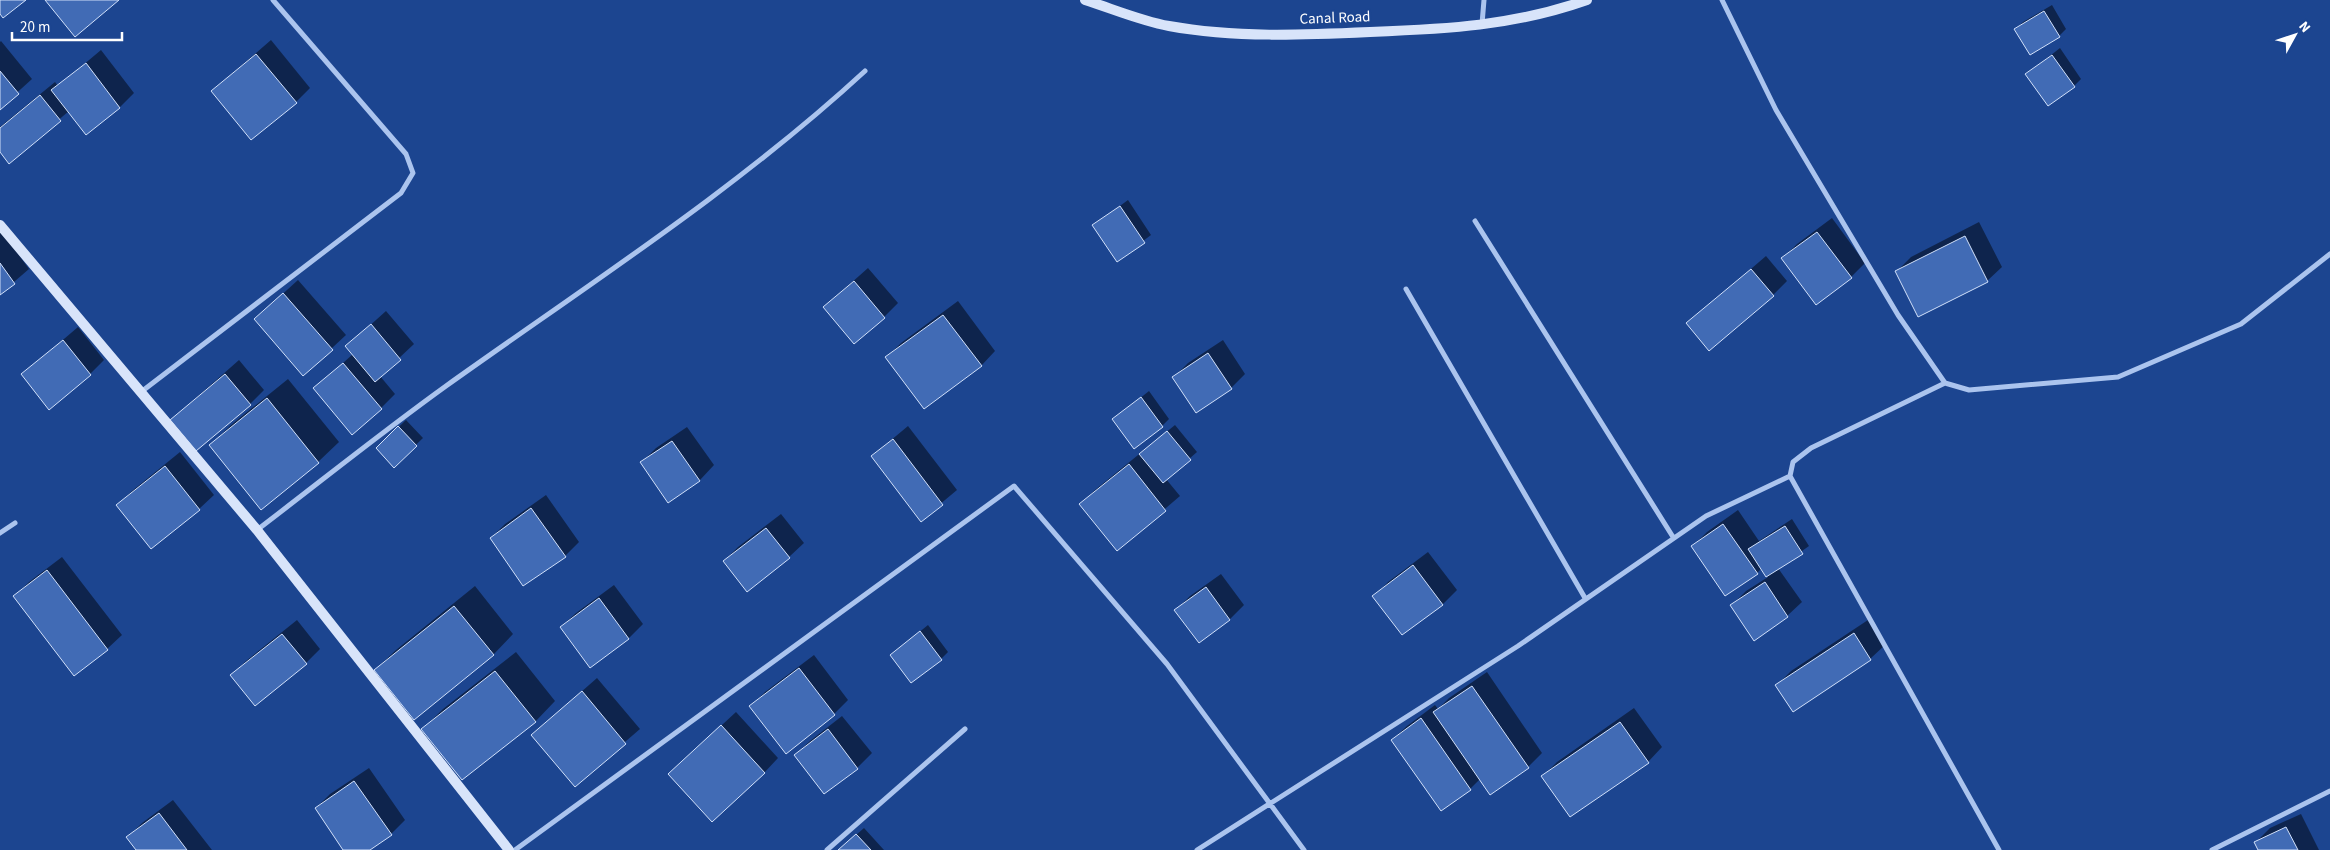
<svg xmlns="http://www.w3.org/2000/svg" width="2330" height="850" viewBox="0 0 2330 850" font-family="'Source Sans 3',sans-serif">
<rect width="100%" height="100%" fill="#1c4590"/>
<path fill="#0007" d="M 2052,5 L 2066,29 L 2059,36 L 2016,29 L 2023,22 Z
M 271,40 L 310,88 L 296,102 L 212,91 Z
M 1,41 L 32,79 L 0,108 L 0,42 Z
M 2060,48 L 2081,79 L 2074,86 L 2027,74 Z
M 101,50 L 134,93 L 120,107 L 86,133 L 69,111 L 9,162 L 0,150 L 0,127 L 55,82 L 58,86 Z
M 1128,200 L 1151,235 L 1118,260 L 1094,225 Z
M 1832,218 L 1865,263 L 1851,277 L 1817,303 L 1783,258 L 1797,244 Z
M 1979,222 L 2002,267 L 1987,281 L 1897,271 L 1911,257 Z
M 0,229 L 29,269 L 0,294 Z
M 1766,256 L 1787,281 L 1773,295 L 1688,323 Z
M 868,268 L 898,303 L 884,317 L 824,307 Z
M 298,280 L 346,335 L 303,375 L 255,319 Z
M 958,301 L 995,351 L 981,366 L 887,357 L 901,343 Z
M 386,311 L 414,344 L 380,376 L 395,394 L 381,408 L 314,389 L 353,354 L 347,346 Z
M 78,327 L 104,360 L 90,374 L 23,374 Z
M 1223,340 L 1245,374 L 1231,388 L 1174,377 L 1188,363 Z
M 239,360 L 264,390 L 250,404 L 171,420 Z
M 288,379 L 339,442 L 318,462 L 262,508 L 211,445 L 231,425 Z
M 1149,391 L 1169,419 L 1162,426 L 1114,419 Z
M 406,420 L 423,438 L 394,466 L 377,448 Z
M 1175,425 L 1197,452 L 1166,479 L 1180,496 L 1117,550 L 1081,504 L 1095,490 Z
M 908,426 L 957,490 L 921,520 L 872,456 Z
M 687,427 L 714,465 L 700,480 L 668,501 L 642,462 L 656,448 Z
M 180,452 L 214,495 L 199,509 L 151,548 L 118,505 L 132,491 Z
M 546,495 L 579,542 L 565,556 L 491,538 L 505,524 Z
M 1738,510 L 1759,541 L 1792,519 L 1809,546 L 1778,568 L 1802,602 L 1787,616 L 1732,605 L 1746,591 L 1768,577 L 1762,568 L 1757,573 L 1693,546 L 1707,532 Z
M 781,514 L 804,543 L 789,557 L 724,561 L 738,547 Z
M 1428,552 L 1457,590 L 1443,604 L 1402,634 L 1374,597 L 1388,582 Z
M 62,557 L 122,635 L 107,649 L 15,596 L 29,582 Z
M 1221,574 L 1244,605 L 1230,619 L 1199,641 L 1176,610 L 1190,596 Z
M 614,585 L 643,624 L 629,638 L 561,627 L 576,613 Z
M 475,586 L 513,634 L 493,655 L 375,670 L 396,650 Z
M 297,620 L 320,649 L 306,663 L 232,675 L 246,661 Z
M 1868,620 L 1885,645 L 1870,659 L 1777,685 L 1791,671 Z
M 928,625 L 948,652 L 941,659 L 891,655 Z
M 516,652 L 555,701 L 535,722 L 423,729 L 443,709 Z
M 814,655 L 848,700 L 834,714 L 751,706 L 765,692 Z
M 1487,672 L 1542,753 L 1528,767 L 1480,779 L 1470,789 L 1441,809 L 1392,740 L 1407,726 L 1435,705 L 1438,709 L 1449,698 Z
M 597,678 L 640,729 L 575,785 L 532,735 Z
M 1634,708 L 1662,747 L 1648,762 L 1543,776 L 1557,762 Z
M 736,712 L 778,758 L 764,773 L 684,760 Z
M 842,716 L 872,753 L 857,768 L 824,793 L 795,755 L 810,741 Z
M 369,768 L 405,820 L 391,834 L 368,850 L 345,850 L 316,808 L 330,794 Z
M 173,800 L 212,850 L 137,850 L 128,837 L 142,823 Z
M 2301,814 L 2319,850 L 2260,850 L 2256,842 L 2270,828 Z
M 864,828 L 884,850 L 839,850 Z"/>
<path fill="#416bb5" stroke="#d1e0fa" d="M 0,0 L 26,0 L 3,18 L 0,14 Z
M 45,0 L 119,0 L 75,37 Z
M 2044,11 L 2060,37 L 2030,55 L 2014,29 Z
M 256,54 L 297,103 L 251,140 L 211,91 Z
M 2052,55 L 2075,87 L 2048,106 L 2025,74 Z
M 86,63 L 120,108 L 86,135 L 51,90 Z
M 0,71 L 19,94 L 0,110 Z
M 40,95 L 61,121 L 9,164 L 0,152 L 0,128 Z
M 1120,206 L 1145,243 L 1117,262 L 1092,225 Z
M 1817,232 L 1852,278 L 1816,305 L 1781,258 Z
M 1965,236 L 1988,282 L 1918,317 L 1895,271 Z
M 0,263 L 15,284 L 0,295 Z
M 1751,269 L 1774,296 L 1709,351 L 1686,323 Z
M 854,281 L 885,318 L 854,344 L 823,307 Z
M 283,293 L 333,350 L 303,376 L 254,319 Z
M 943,315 L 982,366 L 924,409 L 885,357 Z
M 371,324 L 401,360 L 375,382 L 345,346 Z
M 63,340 L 91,375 L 49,410 L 21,374 Z
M 1208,353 L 1232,389 L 1196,413 L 1172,377 Z
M 343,363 L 382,409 L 352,435 L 313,388 Z
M 225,374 L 251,405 L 196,451 L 170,420 Z
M 1141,397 L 1163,427 L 1134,449 L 1112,419 Z
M 267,398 L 319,463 L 261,510 L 209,445 Z
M 398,426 L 417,446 L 394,468 L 376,448 Z
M 1167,431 L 1191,460 L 1163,483 L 1139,454 Z
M 893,439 L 943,505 L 921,522 L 871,456 Z
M 672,441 L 700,481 L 668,503 L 640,462 Z
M 1129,464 L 1166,511 L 1117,551 L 1079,504 Z
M 165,466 L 200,510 L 151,549 L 116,505 Z
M 531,508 L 566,557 L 523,586 L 490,538 Z
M 1723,524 L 1758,574 L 1725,596 L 1691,546 Z
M 1785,526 L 1803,554 L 1766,577 L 1748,549 Z
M 766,528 L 790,558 L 747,592 L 723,561 Z
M 1413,565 L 1443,605 L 1402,635 L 1372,596 Z
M 47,570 L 108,650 L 74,676 L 13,596 Z
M 1765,582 L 1788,617 L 1754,641 L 1730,605 Z
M 1206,587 L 1230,620 L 1199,643 L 1174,610 Z
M 599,598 L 629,639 L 590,668 L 560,627 Z
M 454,606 L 494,655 L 414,720 L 374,670 Z
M 920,631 L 942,660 L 911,683 L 890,655 Z
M 1854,633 L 1871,660 L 1793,712 L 1775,685 Z
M 282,634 L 307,664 L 255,706 L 230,675 Z
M 799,668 L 835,715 L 786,754 L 749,706 Z
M 495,671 L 536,722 L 462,780 L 421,729 Z
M 1472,686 L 1529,768 L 1490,795 L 1433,712 Z
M 582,691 L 626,744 L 575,787 L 531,735 Z
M 1421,718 L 1471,790 L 1441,811 L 1391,740 Z
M 1620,722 L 1649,763 L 1570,817 L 1541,776 Z
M 721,725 L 765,773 L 712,822 L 668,774 Z
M 828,729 L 858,769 L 824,794 L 794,755 Z
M 354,781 L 392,835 L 370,850 L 343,850 L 315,808 Z
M 159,813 L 187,850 L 136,850 L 126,837 Z
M 2286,827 L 2298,850 L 2258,850 L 2254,842 Z
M 856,834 L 871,850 L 838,850 Z"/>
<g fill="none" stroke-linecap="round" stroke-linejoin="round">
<path stroke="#abc4ee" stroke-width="5" d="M 1722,0 L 1776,110 L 1898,315 L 1945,383 L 1969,390 L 2118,377 L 2241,324 L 2330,254
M 1482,24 L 1484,0
M 1475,221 L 1673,537
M 1406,289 L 1585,598
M 1945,383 L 1811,448 L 1793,462 L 1790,476 L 1999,850
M 141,392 L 401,193 L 413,173 L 406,154 L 273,0
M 257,530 C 320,482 382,432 446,386 C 589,284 737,189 865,71
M 0,533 L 15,523
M 515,850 L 1014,486 L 1167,664 L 1304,850
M 827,850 L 965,729
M 1197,850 L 1518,646 L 1706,516 L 1790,476
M 2212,850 L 2330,791"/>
<path stroke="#d8e4fa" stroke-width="10" d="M 1085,0 C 1113,9 1141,21 1169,26 C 1235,38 1303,35 1370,32 C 1447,29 1513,26 1587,0
M 0,225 L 257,530 L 509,850"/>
</g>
<g text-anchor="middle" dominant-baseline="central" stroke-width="4" stroke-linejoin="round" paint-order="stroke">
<g font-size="15" fill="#fff" stroke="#1c4590">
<text transform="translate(1335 18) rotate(-2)">Canal Road</text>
</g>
</g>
<g transform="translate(2295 35) rotate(50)" stroke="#1c4590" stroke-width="4" paint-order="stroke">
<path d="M0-4L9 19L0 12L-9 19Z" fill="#ffffff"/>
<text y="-8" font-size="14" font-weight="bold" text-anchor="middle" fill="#ffffff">N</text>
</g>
<path d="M12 32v8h110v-8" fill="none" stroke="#ffffff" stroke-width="2.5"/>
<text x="20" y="32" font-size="15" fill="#ffffff" stroke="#1c4590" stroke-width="4" paint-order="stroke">20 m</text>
</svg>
